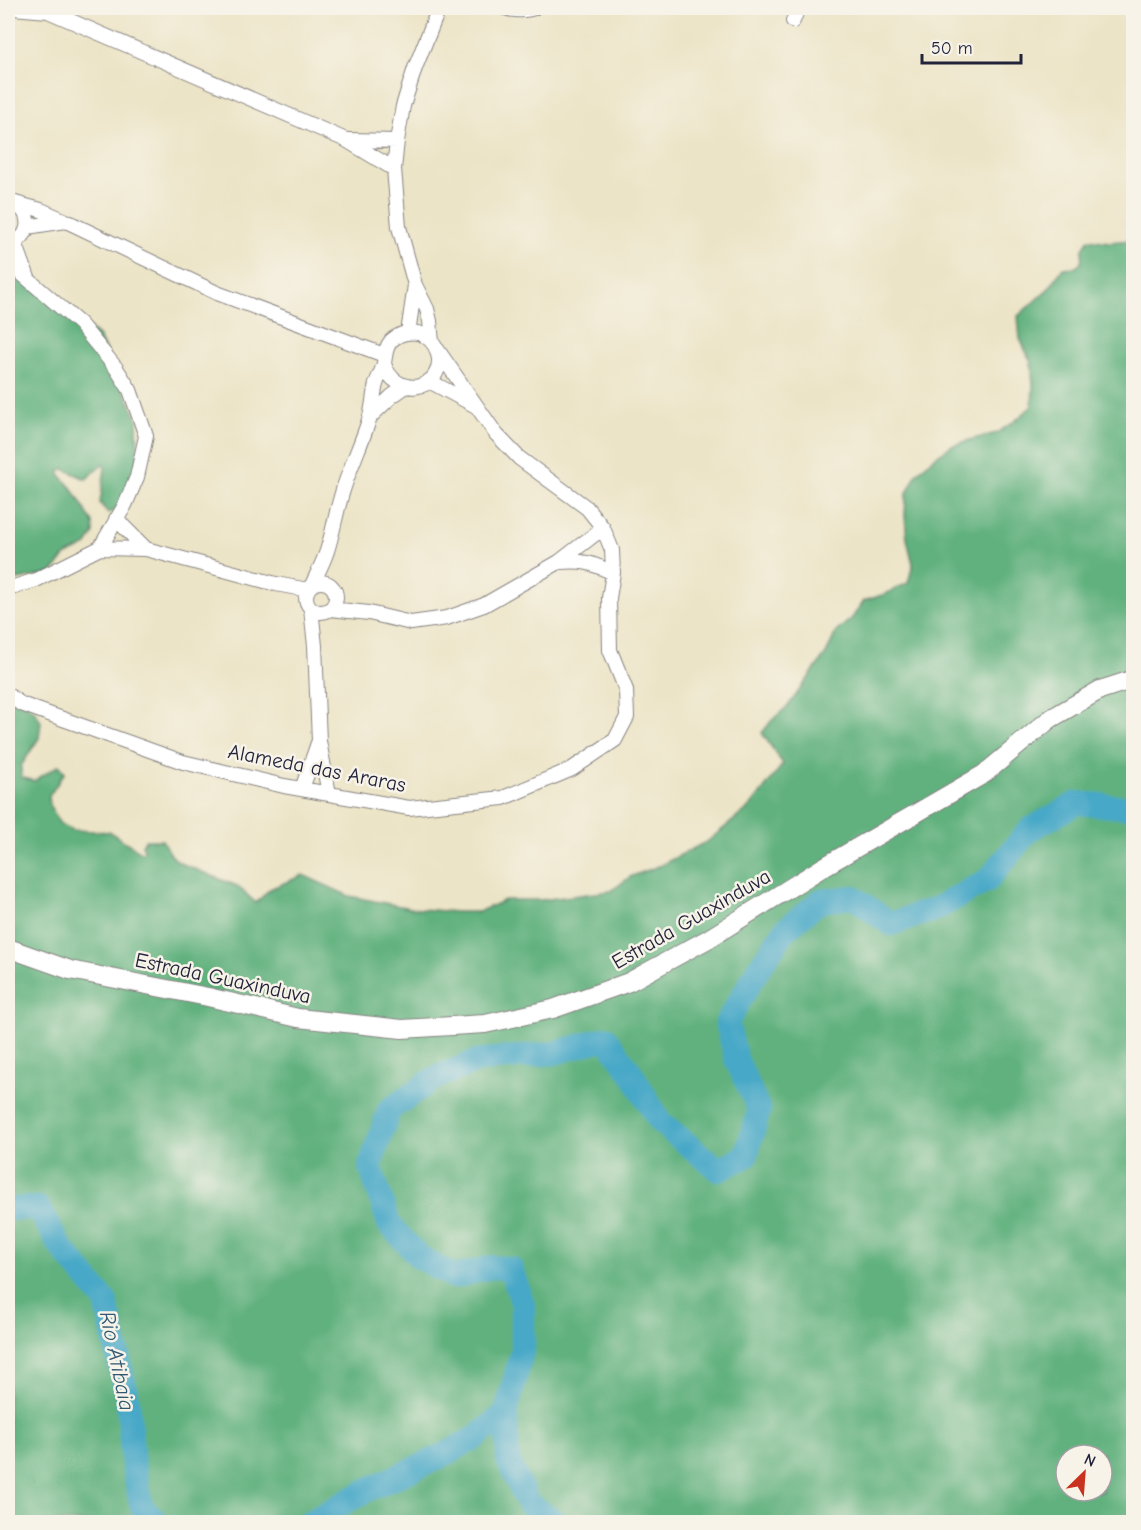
<svg xmlns="http://www.w3.org/2000/svg" width="1141" height="1530" viewBox="0 0 1141 1530" font-family="'Comic Neue',sans-serif">
<rect width="100%" height="100%" fill="#f7f3e8"/>
<filter id="ink" filterUnits="userSpaceOnUse"><feTurbulence type="fractalNoise" baseFrequency=".0167" numOctaves="2"/><feDisplacementMap in="SourceGraphic" scale="12" xChannelSelector="R" yChannelSelector="G"/><feConvolveMatrix kernelMatrix="1 2 1 2 8 2 1 2 1" color-interpolation-filters="sRGB"/></filter>
<filter id="wash" filterUnits="userSpaceOnUse"><feTurbulence type="fractalNoise" baseFrequency=".008" numOctaves="4" result="noise"/><feDisplacementMap in="SourceGraphic" scale="24" xChannelSelector="R" yChannelSelector="G"/><feGaussianBlur stdDeviation="1.35" result="paint"/><feColorMatrix in="noise" values="0 0 0 0 0 0 0 0 0 0 0 0 0 0 0 0 0 1.4 0 .05"/><feComposite in="paint" operator="in"/></filter>
<g filter="url(#wash)">
<rect width="100%" height="100%" fill="#ece4c6"/>
<path fill="#60b17e" stroke="#416a5c" stroke-width="1.5" fill-rule="evenodd" d="M 1089,239 L 1109,242 L 1133,240 L 1133,1522 L 8,1522 L 8,690 L 35,711 L 41,722 L 39,738 L 21,766 L 21,777 L 34,781 L 59,765 L 65,772 L 49,796 L 50,806 L 60,824 L 73,830 L 110,832 L 141,852 L 145,851 L 142,845 L 145,840 L 162,840 L 172,856 L 180,863 L 237,886 L 256,903 L 270,889 L 303,875 L 349,896 L 410,908 L 456,912 L 478,912 L 505,900 L 541,900 L 611,891 L 630,877 L 659,866 L 708,841 L 751,806 L 783,764 L 762,733 L 772,720 L 788,706 L 826,654 L 836,632 L 852,618 L 864,601 L 885,594 L 908,583 L 913,564 L 907,539 L 905,516 L 906,495 L 917,473 L 932,459 L 951,446 L 973,439 L 997,433 L 1016,420 L 1032,406 L 1033,385 L 1031,362 L 1020,339 L 1018,316 L 1050,287 L 1063,268 L 1076,267 L 1081,263 L 1083,248 ZM 1066,1455 L 1102,1455 L 1102,1491 L 1066,1491 Z
M 8,259 L 99,337 L 137,418 L 138,465 L 116,511 L 107,513 L 100,503 L 105,468 L 103,464 L 86,479 L 64,469 L 60,470 L 60,475 L 74,491 L 93,523 L 94,533 L 87,545 L 65,556 L 52,573 L 18,580 L 8,577 Z"/>
<g fill="none" stroke-linecap="round" stroke-linejoin="round">
<path stroke="#47a8c7" stroke-width="24" d="M 8,1209 L 38,1208 L 60,1246 L 106,1302 L 128,1401 L 133,1465 L 142,1508 L 157,1522
M 310,1522 L 369,1489 L 438,1458 L 475,1438 L 506,1413
M 555,1522 L 527,1502 L 508,1460 L 506,1413 L 523,1348 L 523,1305 L 511,1269 L 492,1267 L 454,1277 L 419,1257 L 389,1224 L 370,1166 L 389,1110 L 435,1078 L 477,1061 L 555,1053 L 606,1038 L 632,1074 L 660,1122 L 719,1170 L 746,1156 L 759,1110 L 736,1059 L 727,1022 L 757,971 L 786,929 L 820,901 L 853,897 L 891,924 L 936,909 L 988,880 L 1029,830 L 1077,803 L 1134,808"/>
</g>
</g>
<g filter="url(#ink)">
<g fill="none" stroke-linecap="round" stroke-linejoin="round">
<g stroke="#878380" stroke-width="16">
<path id="street" d="M 13,8 L 48,11
M 41,8 L 346,140 L 394,169
M 505,8 C 513,11 526,11 534,8
M 793,21 L 798,8
M 348,140 L 397,141
M 15,203 L 41,210 L 66,221 L 217,293 L 384,355
M 27,227 L 66,221
M 15,242 L 28,278
M 8,244 C 31,239 34,216 15,203
M 8,262 L 80,324 L 116,368 L 130,390 L 146,436 L 137,477 L 125,505 L 100,548 L 36,580 L 8,589
M 408,333 L 415,285
M 432,342 L 430,321 L 427,309 L 415,285 L 399,227 L 394,169 L 397,141 L 403,106 L 415,68 L 439,8
M 429,381 L 474,405
M 370,417 L 392,396 L 405,387
M 116,519 L 146,549
M 100,548 L 146,549 L 276,584 L 308,590
M 561,562 C 584,560 592,563 613,573
M306 597a15 15 0 1 1 30 0a15 15 0 1 1-30 0Z
M 312,585 C 317,574 323,563 327,551 C 334,529 337,506 345,484 C 352,463 362,442 369,420 C 373,408 373,396 376,384 C 378,378 381,373 383,367 C 386,358 384,349 391,341 C 400,332 415,330 425,336 C 433,341 438,350 439,359 C 440,392 395,398 384,364
M 311,608 L 315,646 L 319,741 L 329,794
M 330,609 L 369,613 L 411,623 L 447,618 L 484,605 L 559,562 L 603,528
M 8,695 L 21,704 L 183,762 L 284,786 L 409,808 L 503,798 L 572,769 L 615,740 L 627,717 L 626,690 L 610,650 L 609,598 L 613,573 L 612,550 L 603,528 L 587,508 L 519,458 L 496,434 L 437,349
M 302,789 L 318,743"/>
</g>
<g stroke="#878380" stroke-width="20">
<path id="secondary" d="M 8,948 L 70,970 L 208,997 L 298,1018 L 402,1029 L 485,1024 L 553,1009 L 629,982 L 708,939 L 825,866 L 984,774 L 1050,719 L 1100,690 L 1134,679"/>
</g>
<use href="#street" stroke="#fff" stroke-width="14"/>
<use href="#secondary" stroke="#fff" stroke-width="18"/>
</g>
</g>
<g text-anchor="middle" dominant-baseline="central" stroke-width="5" stroke-linejoin="round" paint-order="stroke">
<g font-size="21" fill="#22223b" stroke="#f7f3e8">
<text transform="translate(317 768) rotate(11)">Alameda das Araras</text>
<text transform="translate(691 919) rotate(-30)">Estrada Guaxinduva</text>
<text transform="translate(223 978) rotate(12)">Estrada Guaxinduva</text>
</g>
<g font-size="22" font-style="italic" fill="#315873" stroke="#f7f3e8">
<text transform="translate(117 1361) rotate(78)">Rio Atibaia</text>
</g>
</g>
<rect width="1141" height="1530" fill="none" stroke="#f7f3e8" stroke-width="30"/>
<g transform="translate(1084 1473) rotate(25)"><circle r="28" fill="#f7f3e8" stroke="#a29fa3" stroke-width="1.5"/>
<path d="M0-4.5L10 22L0 15L-10 22Z" fill="#c8321e"/>
<text y="-9" font-size="16" font-weight="bold" text-anchor="middle" fill="#22223b">N</text>
</g>
<path d="M922 54v9h99v-9" fill="none" stroke="#22223b" stroke-width="3"/>
<text x="931" y="54" font-size="18" fill="#22223b" stroke="#f7f3e8" stroke-width="4.5" paint-order="stroke">50 m</text>
</svg>
